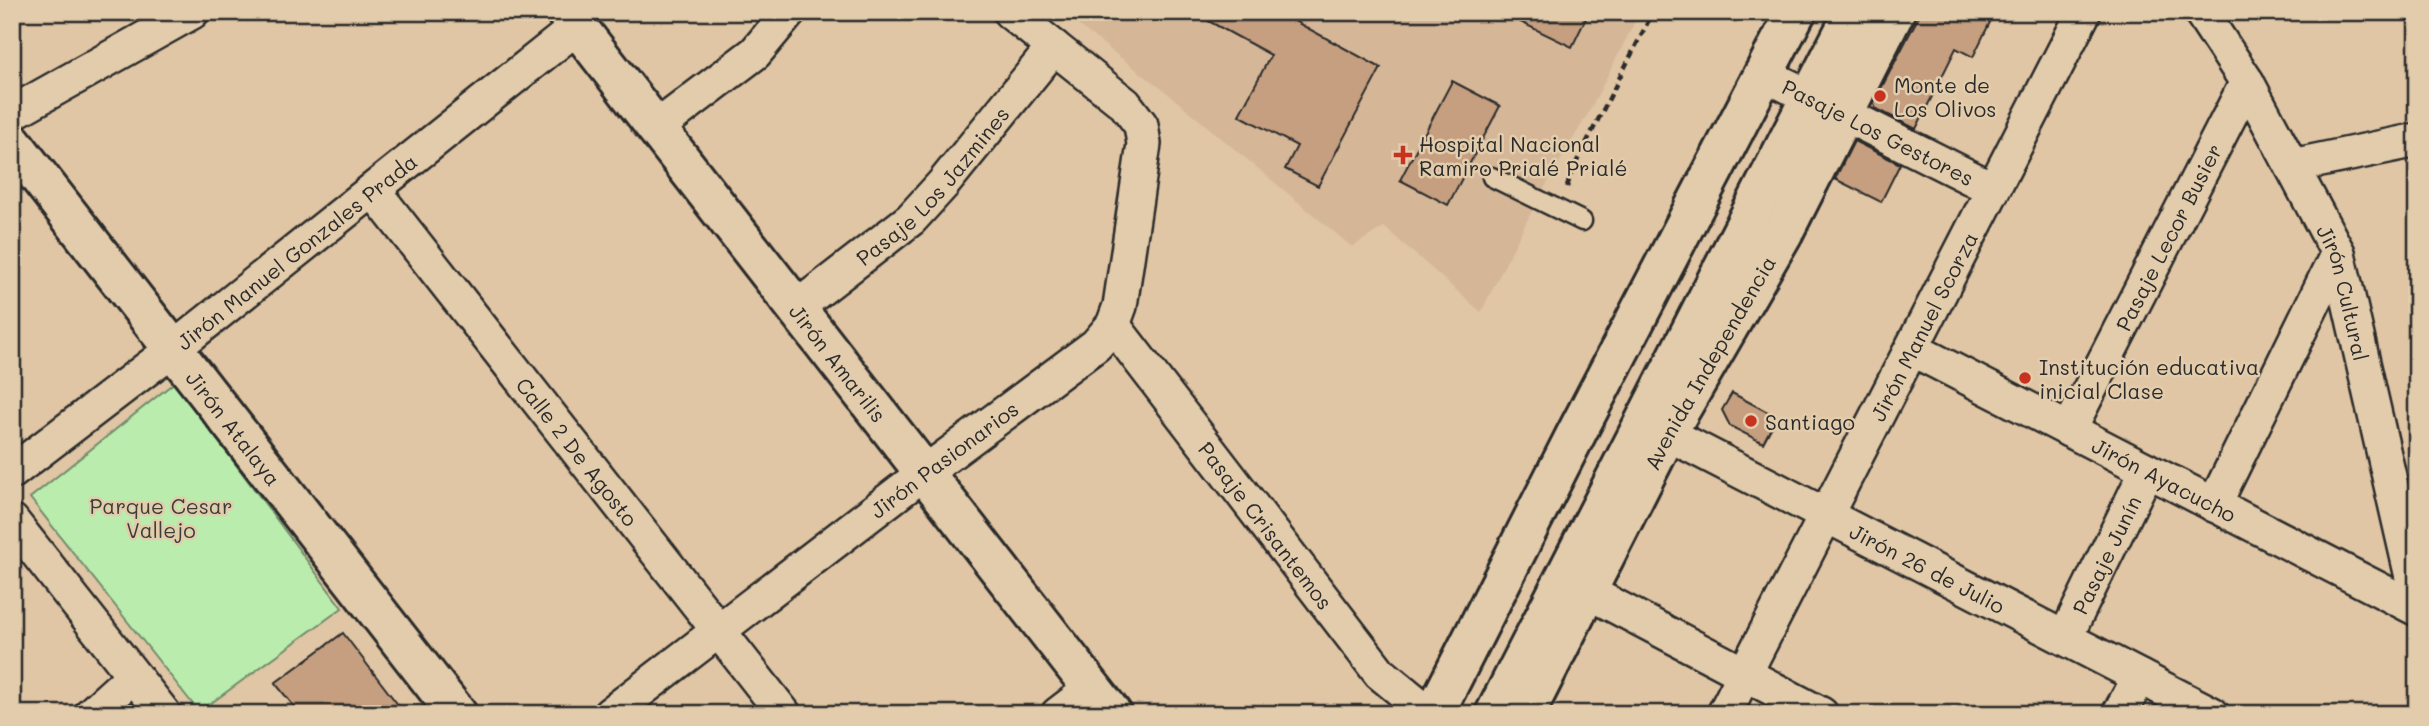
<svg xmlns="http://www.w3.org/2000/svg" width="2429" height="726" font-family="Mali,sans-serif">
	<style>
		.built { fill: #d5b798 }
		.green { fill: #baedad; stroke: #728c6c; stroke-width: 2 }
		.building { fill: #c59f7f; stroke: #2b2b2b; stroke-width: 2 }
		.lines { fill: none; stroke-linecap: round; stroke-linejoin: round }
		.service-casing { stroke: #2b2b2b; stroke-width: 23 }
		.minor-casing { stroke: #2b2b2b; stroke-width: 38 }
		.tertiary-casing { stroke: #2b2b2b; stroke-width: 44 }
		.primary-casing { stroke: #2b2b2b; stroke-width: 44 }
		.path { stroke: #2b2b2b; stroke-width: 4.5; stroke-dasharray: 7 5; stroke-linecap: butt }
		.service { stroke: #e2ccab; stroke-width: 18 }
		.minor { stroke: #e2ccab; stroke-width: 33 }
		.tertiary { stroke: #e2ccab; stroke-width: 38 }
		.primary { stroke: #e2ccab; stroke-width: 38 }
		.poi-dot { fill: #c8321e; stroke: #e2ccab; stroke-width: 2.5 }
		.labels { text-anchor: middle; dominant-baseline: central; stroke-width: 5; stroke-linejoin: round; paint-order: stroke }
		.poi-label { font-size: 21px; fill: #2b2b2b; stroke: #e2ccab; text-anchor: start }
		.street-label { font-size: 21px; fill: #2b2b2b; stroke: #e2ccab }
		.park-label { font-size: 21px; fill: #393e38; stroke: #e2ccab }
	</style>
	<rect width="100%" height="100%" fill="#e0c6a5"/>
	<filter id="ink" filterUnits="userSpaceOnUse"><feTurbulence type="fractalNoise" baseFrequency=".0143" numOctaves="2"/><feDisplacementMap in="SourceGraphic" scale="14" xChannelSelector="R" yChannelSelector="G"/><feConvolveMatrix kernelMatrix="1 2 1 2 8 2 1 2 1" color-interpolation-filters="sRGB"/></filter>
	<g filter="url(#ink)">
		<path class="built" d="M1061 12H1640L1590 110 1538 199 1481 312 1384 227 1352 247 1167 93Z"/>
		<path class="green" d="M175 382 342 608 199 712 30 498Z"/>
		<path class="building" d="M1192 12H1278L1381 68 1318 186 1285 169 1297 146 1239 115 1271 55Z
			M1500 12H1589L1572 47Z
			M1921 12H1995L1973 57 1956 48 1916 129 1875 108 1874 102Z
			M1452 81 1500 106 1448 205 1400 180Z
			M1854 141 1900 164 1881 202 1835 179Z
			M1732 393 1777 417 1763 443 1730 426 1722 410Z
			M343 633 405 714H300L275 683Z"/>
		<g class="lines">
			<g class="service-casing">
				<path id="service" d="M1492 177 1582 221"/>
			</g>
			<g class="minor-casing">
				<g id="minor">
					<path id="s1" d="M2201 12 2247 82 2338 253 2417 599"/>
					<path id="s2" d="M1764 74 1993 189"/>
					<path d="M12 113 192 12"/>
					<path d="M656 128 755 53 789 12"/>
					<path d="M2292 166 2417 140"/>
					<path id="s3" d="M373 190 784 714"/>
					<path id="s4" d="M796 308 911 219 943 184 1054 47"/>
					<path id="s5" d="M1113 325 1380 673 1430 714"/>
					<path id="s6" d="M1912 349 2417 609"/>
					<path id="s7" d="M1645 422 2212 714"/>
					<path id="s8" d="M2069 430 2247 82"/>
					<path id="s9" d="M12 472 173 349 577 27"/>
					<path d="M2214 505 2338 253"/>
					<path d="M12 521 164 714"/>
					<path d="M1565 580 1821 714"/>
					<path id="s10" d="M2065 638 2147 470"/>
					<path d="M91 714 133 676"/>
					<path id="s11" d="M610 714 924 473 1096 345 1113 325 1120 306 1144 144 1141 125 1125 104 1010 12"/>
					<path d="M1058 714 1092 688"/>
					<path id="s12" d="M1724 714 2084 12"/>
					<path d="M2119 714 2140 677"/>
				</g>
			</g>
			<g class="tertiary-casing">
				<g id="tertiary">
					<path id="s13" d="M566 12 1112 714"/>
					<path id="s14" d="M12 142 457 714"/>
					<path id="s15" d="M1525 714 1667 433 1783 233 1895 12"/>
				</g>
			</g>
			<g class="primary-casing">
				<path id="primary" d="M1434 714 1576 434 1796 12
					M1495 714 1854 12"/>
			</g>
			<path class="path" d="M1567 187 1572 171 1653 12"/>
			<use href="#service" class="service"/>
			<use href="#minor" class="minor"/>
			<use href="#tertiary" class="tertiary"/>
			<use href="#primary" class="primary"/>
		</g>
	</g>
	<g class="poi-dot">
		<circle cx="1880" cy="96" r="7"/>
		<path d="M1399.5 144.5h7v7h7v7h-7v7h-7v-7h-7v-7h7z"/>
		<circle cx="2025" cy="378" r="7"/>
		<circle cx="1751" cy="421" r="7"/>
	</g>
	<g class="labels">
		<g class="poi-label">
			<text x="1894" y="84">Monte de<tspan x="1894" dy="24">Los Olivos</tspan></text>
			<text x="1419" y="143">Hospital Nacional<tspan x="1419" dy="24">Ramiro Prialé Prialé</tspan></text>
			<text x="2039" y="366">Institución educativa<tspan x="2039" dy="24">inicial Clase</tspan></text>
			<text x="1765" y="421">Santiago</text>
		</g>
		<g class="street-label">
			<text stroke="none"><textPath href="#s2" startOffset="128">Pasaje Los Gestores</textPath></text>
			<text stroke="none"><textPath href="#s4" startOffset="184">Pasaje Los Jazmines</textPath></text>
			<text stroke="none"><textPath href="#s8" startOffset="217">Pasaje Lecor Busier</textPath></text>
			<text stroke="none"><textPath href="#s9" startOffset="360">Jirón Manuel Gonzales Prada</textPath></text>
			<text stroke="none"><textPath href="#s1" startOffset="317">Jirón Cultural</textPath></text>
			<text stroke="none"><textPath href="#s12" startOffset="436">Jirón Manuel Scorza</textPath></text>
			<text stroke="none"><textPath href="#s13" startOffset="444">Jirón Amarilis</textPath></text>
			<text stroke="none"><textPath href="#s15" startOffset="397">Avenida Independencia</textPath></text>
			<text stroke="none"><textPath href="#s14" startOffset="362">Jirón Atalaya</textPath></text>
			<text stroke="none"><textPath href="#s3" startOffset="332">Calle 2 De Agosto</textPath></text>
			<text stroke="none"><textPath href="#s11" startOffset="420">Jirón Pasionarios</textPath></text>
			<text stroke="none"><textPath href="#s6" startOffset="284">Jirón Ayacucho</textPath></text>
			<text stroke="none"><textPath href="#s5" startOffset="252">Pasaje Crisantemos</textPath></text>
			<text stroke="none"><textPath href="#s10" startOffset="93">Pasaje Junín</textPath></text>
			<text stroke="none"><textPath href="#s7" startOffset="318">Jirón 26 de Julio</textPath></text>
		</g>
		<g class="park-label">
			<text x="161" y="505">Parque Cesar<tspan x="161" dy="24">Vallejo</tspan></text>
		</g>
	</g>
	<rect width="2429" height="726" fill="none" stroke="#e2ccab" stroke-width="42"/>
	<rect x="21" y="21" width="2387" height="684" fill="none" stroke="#2b2b2b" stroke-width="2.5" filter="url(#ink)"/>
</svg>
